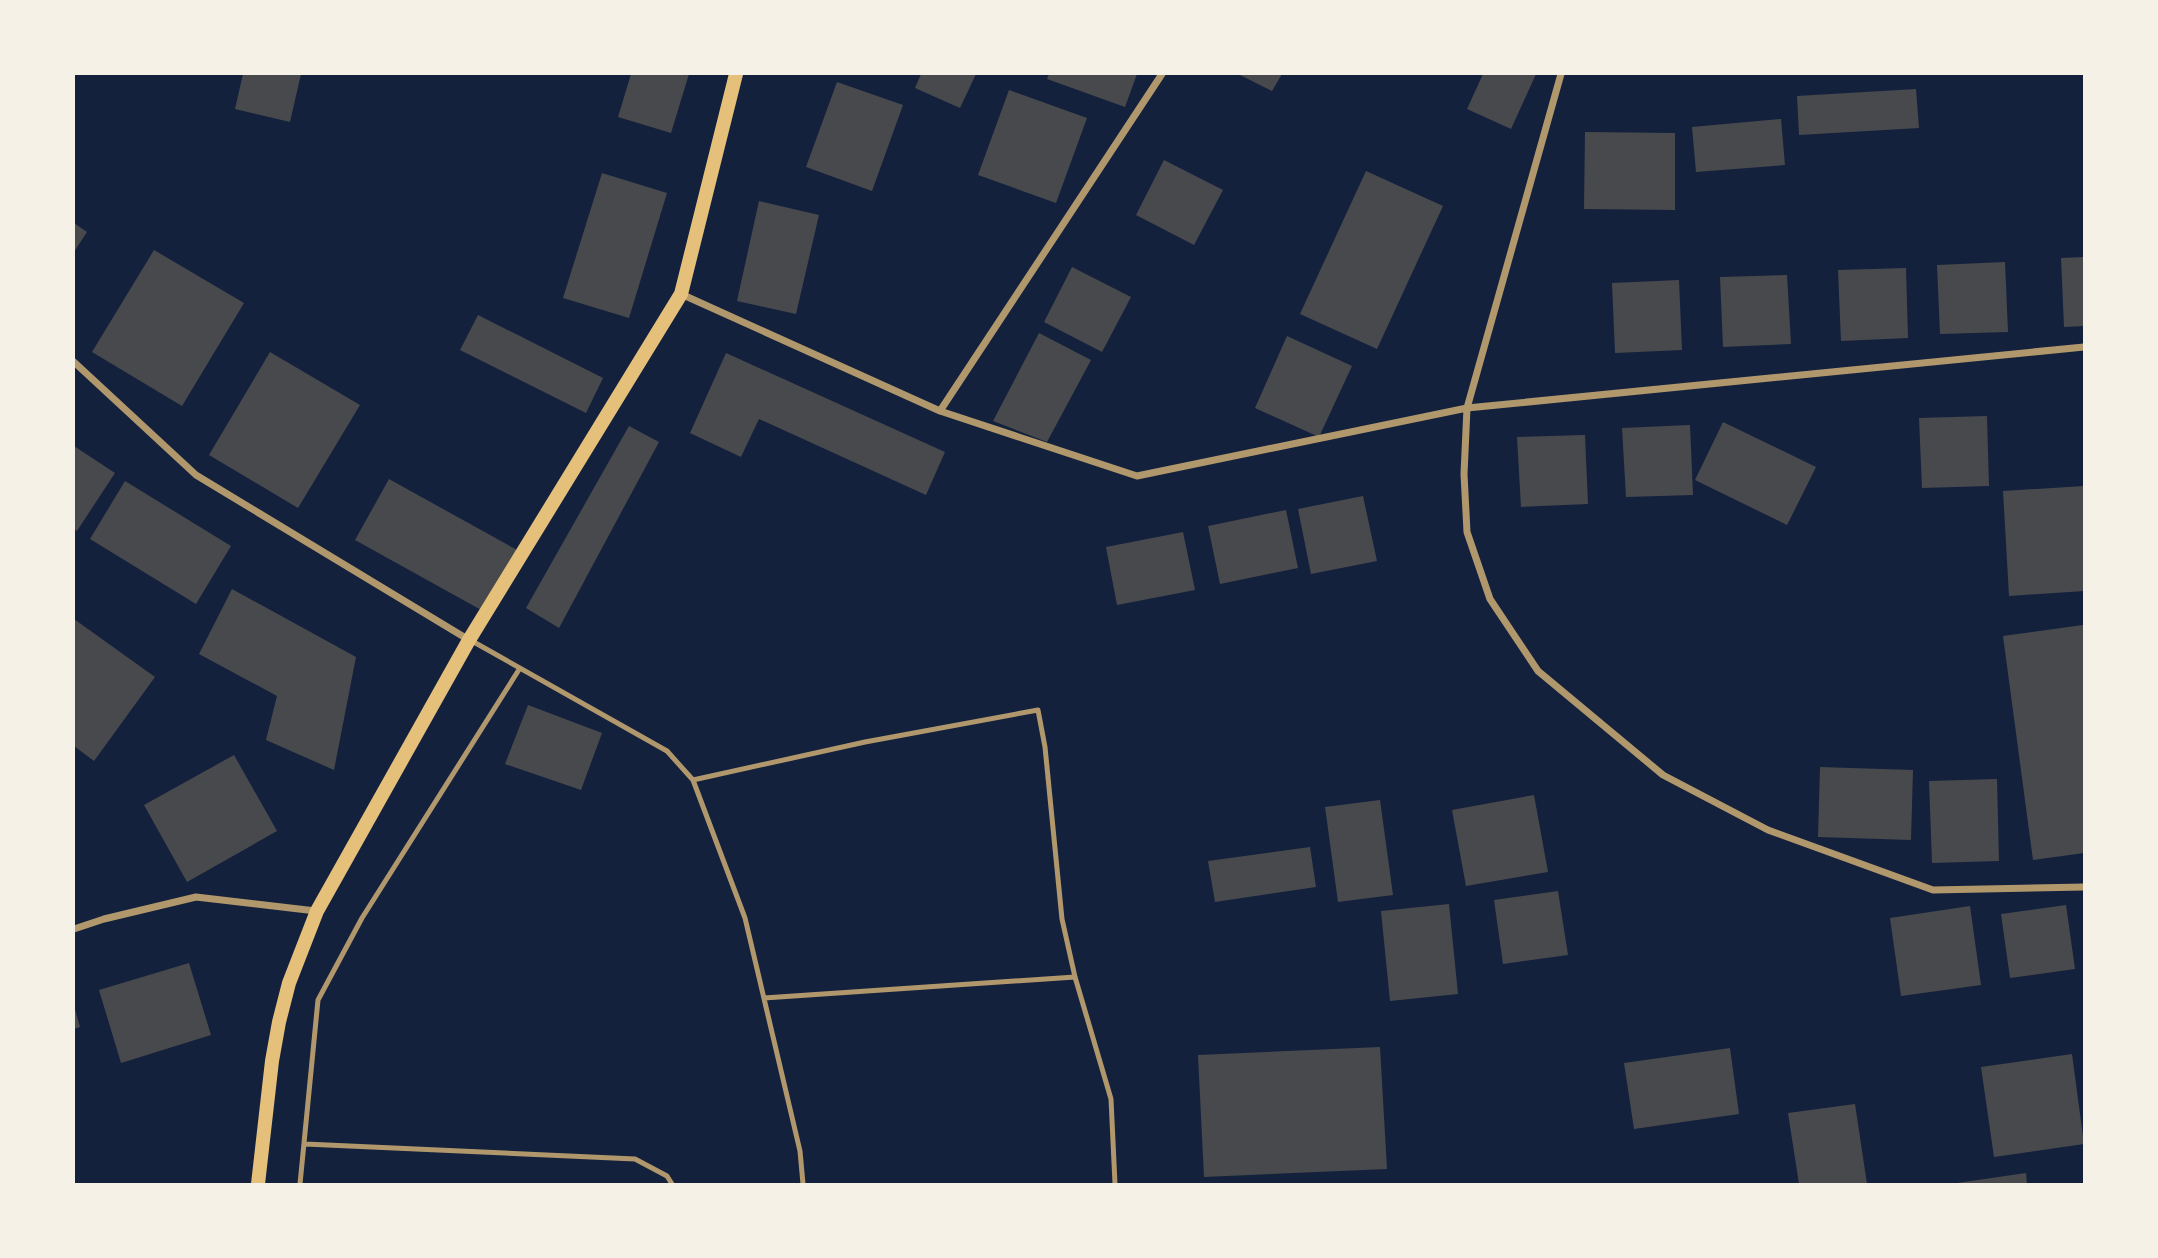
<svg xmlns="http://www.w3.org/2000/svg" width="2158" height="1258" font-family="'Golos Text',sans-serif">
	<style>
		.building { fill: #48494c }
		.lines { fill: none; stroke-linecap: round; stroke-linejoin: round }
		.service { stroke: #b1986c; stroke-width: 5 }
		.minor { stroke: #b1986c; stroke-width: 7 }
		.secondary { stroke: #e5c07b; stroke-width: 14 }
	</style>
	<rect width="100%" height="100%" fill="#14213d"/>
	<path class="building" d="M243 74H301L290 122 235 109Z
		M631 74H689L671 133 618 117Z
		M921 74H976L960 108 915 88Z
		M1049 74H1137L1125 107 1047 79Z
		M1238 74H1282L1272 91Z
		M1483 74H1536L1511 129 1467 109Z
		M837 82 903 105 872 191 806 167Z
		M1916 89 1919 128 1799 135 1797 96Z
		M1009 90 1087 118 1056 203 978 175Z
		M1781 119 1785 165 1696 172 1692 127Z
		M1585 132 1675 133V210L1584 209Z
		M1164 160 1223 190 1194 245 1136 215Z
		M1366 171 1443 206 1377 349 1300 314Z
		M602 173 667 193 629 318 563 298Z
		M759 201 819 215 796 314 737 301Z
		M74 223 87 232 74 252Z
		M154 250 244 303 182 406 92 352Z
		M2084 257V326L2064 327 2061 258Z
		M2005 262 2008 332 1940 334 1937 265Z
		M1072 267 1131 297 1102 352 1044 322Z
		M1906 268 1908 338 1841 341 1838 270Z
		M1787 275 1791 344 1723 347 1720 277Z
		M1679 280 1682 350 1615 353 1612 283Z
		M478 315 603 378 586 413 460 350Z
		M1039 333 1091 360 1047 442 993 421Z
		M1287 336 1352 366 1319 437 1255 408Z
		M270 352 360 405 298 508 209 455Z
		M726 353 945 452 926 495 759 419 741 457 690 433Z
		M1987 416 1989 486 1922 488 1919 418Z
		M1723 422 1816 467 1787 525 1695 480Z
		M1690 425 1693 495 1626 497 1622 428Z
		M629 426 659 442 559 628 526 608Z
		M1585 435 1588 504 1521 507 1517 437Z
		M74 446 115 473 77 531 74 529Z
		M389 479 517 550 483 611 355 540Z
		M125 481 231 546 196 604 90 539Z
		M2084 486V591L2009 596 2003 491Z
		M1363 496 1377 561 1311 574 1298 509Z
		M1286 510 1298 568 1220 584 1208 526Z
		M1183 532 1195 590 1117 605 1106 547Z
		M232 589 356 657 334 770 266 740 277 696 199 654Z
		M74 619 155 677 94 761 74 746Z
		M2083 625 2084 853 2033 860 2003 636Z
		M528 705 602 733 581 790 505 764Z
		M234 755 277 831 187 882 144 805Z
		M1820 767 1913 770 1911 840 1818 837Z
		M1997 779 1999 861 1932 863 1929 781Z
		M1534 795 1548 872 1466 886 1452 810Z
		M1380 800 1393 895 1338 902 1325 807Z
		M1310 847 1316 887 1215 902 1208 861Z
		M1558 891 1568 955 1503 964 1494 900Z
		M1449 904 1458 994 1390 1001 1381 911Z
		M2066 905 2075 969 2010 978 2001 914Z
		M1970 906 1981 985 1901 996 1890 918Z
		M189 963 211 1035 121 1063 99 990Z
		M74 1006 80 1027 74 1029Z
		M1380 1047 1387 1169 1204 1177 1198 1055Z
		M1730 1048 1739 1114 1634 1129 1624 1063Z
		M2072 1054 2084 1144 1994 1157 1981 1067Z
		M1855 1104 1867 1184H1799L1788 1113Z
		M2026 1173 2027 1184H1957V1183Z"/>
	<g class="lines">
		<path class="service" d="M472 641 667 751 693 780 745 918 800 1151 803 1184
			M693 780 865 742 1038 710 1045 747 1062 919 1075 977 1111 1099 1115 1184
			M764 998 1075 977
			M305 1144 635 1159 667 1176 672 1184
			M300 1184 318 1000 362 918 520 668"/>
		<path class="minor" d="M1561 74 1467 408 1464 474 1467 532 1490 599 1538 671 1663 775 1768 830 1933 890 2084 887
			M681 294 940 411 1137 476 1467 408 2084 347
			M74 362 196 475 469 640
			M940 411 1162 74
			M74 929 104 919 196 897 316 911"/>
		<path class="secondary" d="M258 1184 272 1061 279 1022 289 983 317 911 469 640 681 294 736 74"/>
	</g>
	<rect width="2158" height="1258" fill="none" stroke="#f6f1e7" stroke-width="150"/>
</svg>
